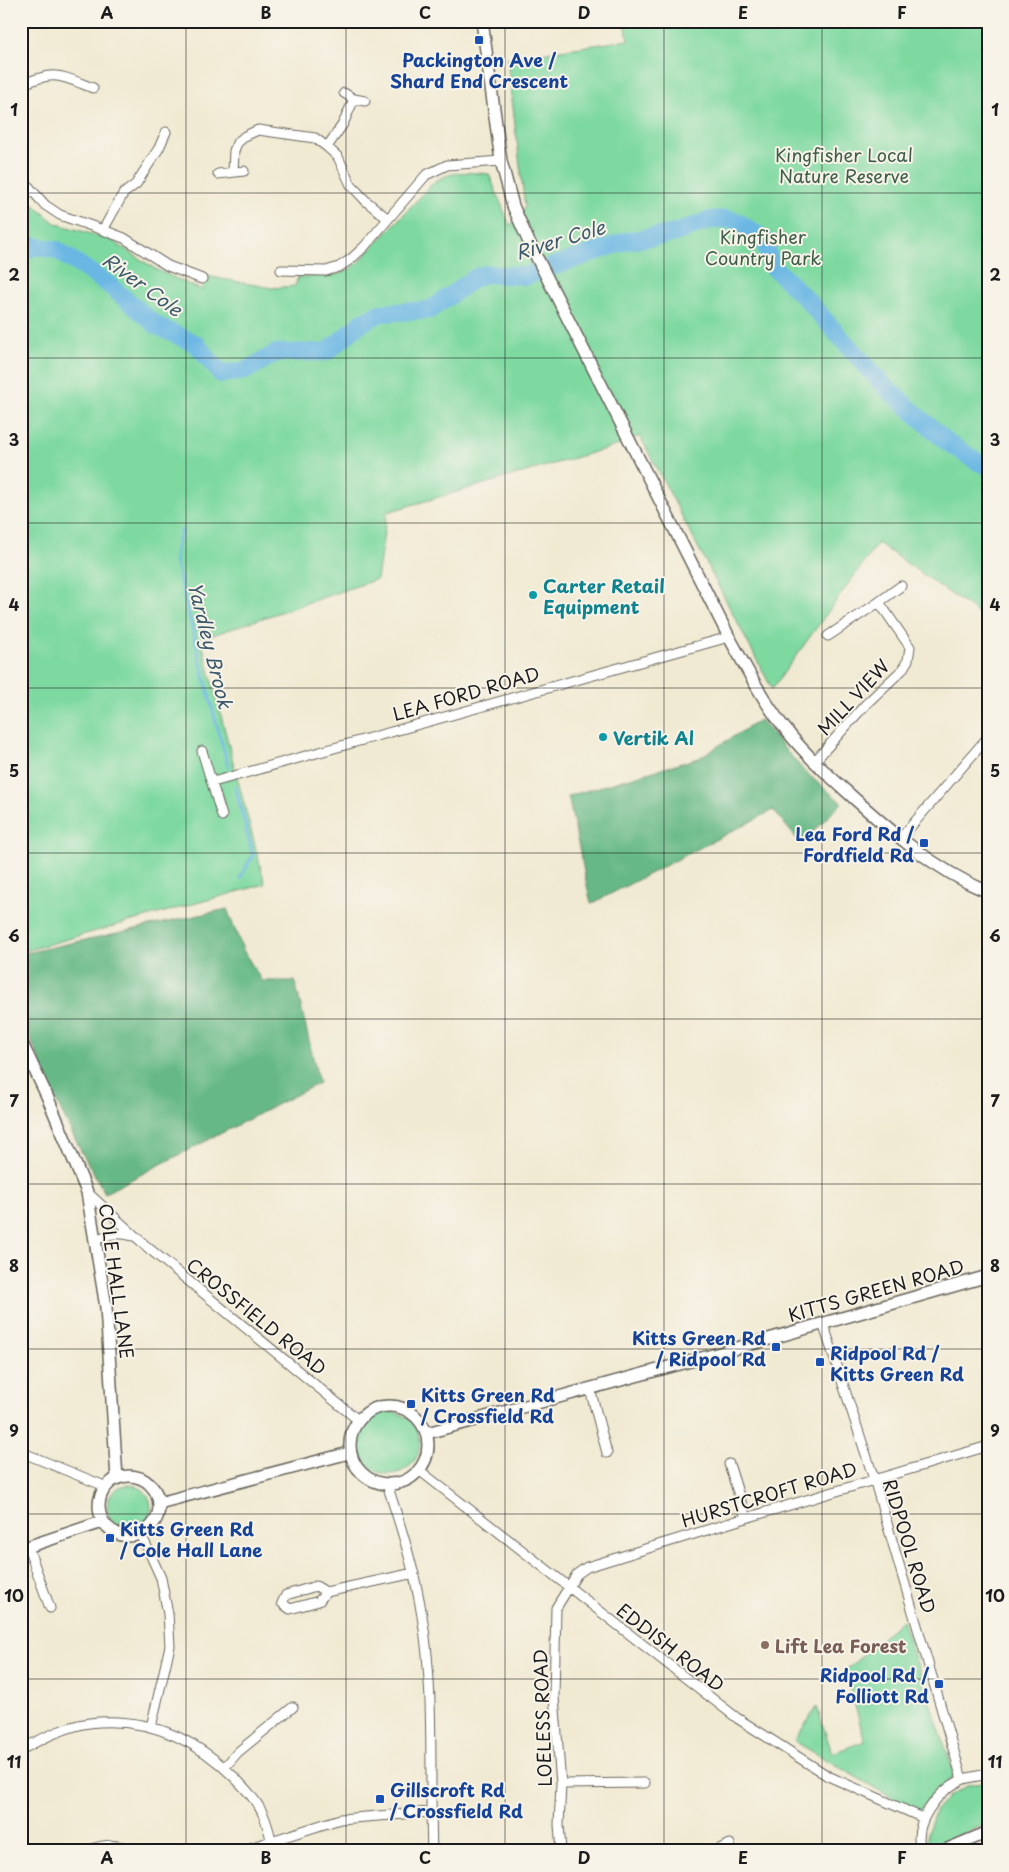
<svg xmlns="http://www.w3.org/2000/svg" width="1009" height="1872" font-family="'Playpen Sans',sans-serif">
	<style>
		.green { fill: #7ed9a0; stroke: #4d7a5e }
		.forest { fill: #66b986; stroke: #416a51 }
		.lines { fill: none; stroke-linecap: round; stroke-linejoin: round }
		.stream { stroke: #6bb7e4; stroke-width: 3 }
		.river { stroke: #6bb7e4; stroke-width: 18 }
		.minor-casing { stroke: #67645c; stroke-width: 11 }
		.tertiary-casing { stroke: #67645c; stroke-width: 14 }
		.minor { stroke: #fff; stroke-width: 9 }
		.tertiary { stroke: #fff; stroke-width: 11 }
		.grid { fill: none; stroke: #1c1c1c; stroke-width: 1; stroke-opacity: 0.55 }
		.transit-dot { fill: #1a4fb4; stroke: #f7f3e8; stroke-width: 2 }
		.culture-dot { fill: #0f9aa8; stroke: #f7f3e8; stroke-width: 2 }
		.education-dot { fill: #8d6e63; stroke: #f7f3e8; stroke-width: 2 }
		.labels { text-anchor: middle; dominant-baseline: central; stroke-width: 4; stroke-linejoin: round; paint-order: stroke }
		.transit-label { font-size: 18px; font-weight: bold; fill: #164399; stroke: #f7f3e8; text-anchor: start }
		.park-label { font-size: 18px; fill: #3e5e4a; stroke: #f7f3e8 }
		.culture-label { font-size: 18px; font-weight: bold; fill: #0d838f; stroke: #f7f3e8; text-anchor: start }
		.street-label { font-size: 18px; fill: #1c1c1c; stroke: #f7f3e8 }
		.education-label { font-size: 18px; font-weight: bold; fill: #785e54; stroke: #f7f3e8; text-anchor: start }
		.water-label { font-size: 19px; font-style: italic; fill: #3c5a6c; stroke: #f7f3e8 }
		.neatline { fill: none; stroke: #1c1c1c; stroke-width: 2 }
		.grid-label { font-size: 16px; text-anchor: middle; font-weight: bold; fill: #1c1c1c }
	</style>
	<rect width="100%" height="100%" fill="#f7f3e8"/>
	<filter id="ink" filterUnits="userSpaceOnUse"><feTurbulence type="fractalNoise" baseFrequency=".02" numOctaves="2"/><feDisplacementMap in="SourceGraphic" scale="10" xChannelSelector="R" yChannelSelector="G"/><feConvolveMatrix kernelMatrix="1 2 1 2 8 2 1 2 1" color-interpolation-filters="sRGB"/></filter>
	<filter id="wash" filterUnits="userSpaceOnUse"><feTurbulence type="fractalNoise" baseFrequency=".0096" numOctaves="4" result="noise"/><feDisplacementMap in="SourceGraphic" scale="20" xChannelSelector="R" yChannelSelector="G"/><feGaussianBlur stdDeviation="1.12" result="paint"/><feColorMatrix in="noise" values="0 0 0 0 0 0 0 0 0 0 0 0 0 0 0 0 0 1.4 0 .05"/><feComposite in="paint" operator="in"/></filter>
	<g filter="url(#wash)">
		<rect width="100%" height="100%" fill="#f1ead3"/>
		<path class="green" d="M625 21H988V620L878 543 772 689 640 436 619 445 387 512 377 579 201 639 265 884 21 952V194L55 223 111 240 157 270 202 290 206 276 272 288 295 286 298 277C321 276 338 279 357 264L435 181C455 170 467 172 489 174L510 226 525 207 507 58 628 40Z
			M358 1443a31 31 0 1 1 62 0a31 31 0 1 1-62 0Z
			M107 1507a22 22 0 1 1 44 0a22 22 0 1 1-44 0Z
			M902 1620 955 1776 941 1787 918 1813 794 1741 817 1707 832 1753 865 1741 845 1671Z
			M988 1782V1823L928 1849 927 1833 936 1810 949 1796 969 1785Z"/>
		<path class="forest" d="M760 720 804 771 842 803 801 844 773 810 591 904 568 796 699 758Z
			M227 909 243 950 262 981H295L319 1083 105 1193 82 1153 58 1105 29 1035 21 1022V954Z"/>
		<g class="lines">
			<path class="stream" d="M182 530 177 543 175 560 218 731 229 768
				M235 786 253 855 240 878"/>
			<path class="river" d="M21 253 34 246 57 250 109 285 157 326 196 344 221 374 245 371 276 353 327 352 360 324 380 313 430 310 476 277 486 274 526 276 626 241 672 234 710 220 727 219 738 222 764 239 771 265 806 299 882 384 947 442 976 461 988 466"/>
		</g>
	</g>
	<g filter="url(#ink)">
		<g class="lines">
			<g class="minor-casing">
				<path id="minor" d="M21 85C55 70 59 75 93 88
					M344 93 354 99 365 101
					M327 147 343 124 354 99
					M233 172 234 151 237 143 245 136 258 130 315 138 327 147 338 157 351 185 366 201 388 219
					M218 174 244 171
					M21 178 45 205 60 215 103 230 124 238 168 266 202 279
					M103 230 123 194 136 184 159 148 166 132
					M281 270 326 271 339 267 351 259 364 247 426 175 447 165 501 161
					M879 602 901 586
					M202 751 222 816
					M814 762 866 704 902 670 908 660 910 647 879 602 828 636
					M213 782 729 637
					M900 839 988 737
					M87 1192 146 1246 358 1420
					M96 1240C110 1233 119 1232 133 1236
					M823 1323 874 1479 962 1779
					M590 1389 607 1453
					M21 1452 107 1487
					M729 1464 746 1518
					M419 1470 737 1718 828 1776 923 1818
					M387 1484C401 1527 415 1571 422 1616 435 1693 429 1773 432 1851
					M141 1534 161 1578 168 1614 170 1646 151 1727
					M28 1547 50 1608
					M326 1592 316 1586 286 1595 282 1603 290 1609 319 1601 326 1592 414 1573
					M21 1750C44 1737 72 1723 99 1722 153 1719 198 1741 235 1778 245 1788 257 1801 263 1814 268 1825 271 1839 274 1851
					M224 1768 238 1752 293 1707
					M561 1784 645 1783
					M88 1851C104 1843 118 1844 134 1851
					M240 1851 340 1819 430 1812
					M561 1851 559 1825 561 1784 554 1697 556 1608 577 1574 587 1567 746 1518 988 1446
					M715 1851 730 1844
					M921 1851C912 1823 937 1792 961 1780 969 1777 979 1776 988 1774"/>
			</g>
			<g class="tertiary-casing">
				<path id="tertiary" d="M482 21 501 161 513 206 528 240 729 637C747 669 764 703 787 731 804 753 825 772 846 791 889 830 933 869 988 892
					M21 1041 47 1096 87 1192 106 1307 117 1479
					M350 1445a39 39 0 1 1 78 0a39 39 0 1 1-78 0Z
					M427 1433 720 1353 988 1276
					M99 1506a30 30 0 1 1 60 0a30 30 0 1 1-60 0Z
					M159 1503 349 1453
					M21 1549 102 1522
					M943 1851 988 1832"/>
			</g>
			<use href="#minor" class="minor"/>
			<use href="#tertiary" class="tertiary"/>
		</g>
	</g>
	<path class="grid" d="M186 21V1851M346 21V1851M505 21V1851M664 21V1851M822 21V1851M21 193H988M21 358H988M21 523H988M21 688H988M21 853H988M21 1019H988M21 1184H988M21 1349H988M21 1514H988M21 1679H988"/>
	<g class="transit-dot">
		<rect x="474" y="35" width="10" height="10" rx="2.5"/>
		<rect x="919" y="838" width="10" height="10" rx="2.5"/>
		<rect x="771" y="1342" width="10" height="10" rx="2.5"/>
		<rect x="815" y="1357" width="10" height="10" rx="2.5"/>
		<rect x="406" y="1399" width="10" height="10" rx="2.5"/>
		<rect x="105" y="1533" width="10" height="10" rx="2.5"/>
		<rect x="934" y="1679" width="10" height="10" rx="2.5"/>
		<rect x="375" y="1794" width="10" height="10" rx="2.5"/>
	</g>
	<g class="culture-dot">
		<circle cx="533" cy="595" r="5"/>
		<circle cx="603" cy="737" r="5"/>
	</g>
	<circle class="education-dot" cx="765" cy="1645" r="5"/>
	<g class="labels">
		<g class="transit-label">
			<text x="479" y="59" text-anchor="middle">Packington Ave /<tspan x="479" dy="21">Shard End Crescent</tspan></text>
			<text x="914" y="833" text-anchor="end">Lea Ford Rd /<tspan x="914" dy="21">Fordfield Rd</tspan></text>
			<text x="766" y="1337" text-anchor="end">Kitts Green Rd<tspan x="766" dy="21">/ Ridpool Rd</tspan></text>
			<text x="830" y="1352">Ridpool Rd /<tspan x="830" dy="21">Kitts Green Rd</tspan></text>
			<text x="421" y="1394">Kitts Green Rd<tspan x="421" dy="21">/ Crossfield Rd</tspan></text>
			<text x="120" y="1528">Kitts Green Rd<tspan x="120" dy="21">/ Cole Hall Lane</tspan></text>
			<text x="929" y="1674" text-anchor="end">Ridpool Rd /<tspan x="929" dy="21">Folliott Rd</tspan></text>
			<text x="390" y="1789">Gillscroft Rd<tspan x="390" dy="21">/ Crossfield Rd</tspan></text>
		</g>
		<g class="park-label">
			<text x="844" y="154">Kingfisher Local<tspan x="844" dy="21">Nature Reserve</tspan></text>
			<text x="763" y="236">Kingfisher<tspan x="763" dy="21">Country Park</tspan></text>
		</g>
		<g class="culture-label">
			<text x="543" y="585">Carter Retail<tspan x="543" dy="21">Equipment</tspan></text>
			<text x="613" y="737">Vertik Al</text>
		</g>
		<g class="street-label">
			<text transform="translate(466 693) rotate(-16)">LEA FORD ROAD</text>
			<text transform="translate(853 697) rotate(-47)">MILL VIEW</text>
			<text transform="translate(117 1281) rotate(82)">COLE HALL LANE</text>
			<text transform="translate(876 1290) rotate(-16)">KITTS GREEN ROAD</text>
			<text transform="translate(257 1316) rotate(39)">CROSSFIELD ROAD</text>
			<text transform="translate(769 1494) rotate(-17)">HURSTCROFT ROAD</text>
			<text transform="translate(910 1546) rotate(73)">RIDPOOL ROAD</text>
			<text transform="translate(671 1647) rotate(38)">EDDISH ROAD</text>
			<text transform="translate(542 1718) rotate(-92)">LOELESS ROAD</text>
		</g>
		<g class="education-label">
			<text x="775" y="1645">Lift Lea Forest</text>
		</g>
		<g class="water-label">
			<text transform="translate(560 239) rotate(-17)">River Cole</text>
			<text transform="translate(143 284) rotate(36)">River Cole</text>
			<text transform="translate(211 645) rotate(76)">Yardley Brook</text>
		</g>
	</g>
	<rect width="1009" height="1872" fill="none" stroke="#f7f3e8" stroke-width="55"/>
	<rect x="28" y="28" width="954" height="1816" class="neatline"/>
	<g class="grid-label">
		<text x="107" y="19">A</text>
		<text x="266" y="19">B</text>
		<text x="425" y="19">C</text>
		<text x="584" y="19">D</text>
		<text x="743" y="19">E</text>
		<text x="902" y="19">F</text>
		<text x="14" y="116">1</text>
		<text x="995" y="116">1</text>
		<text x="14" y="281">2</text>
		<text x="995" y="281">2</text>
		<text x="14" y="446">3</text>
		<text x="995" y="446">3</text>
		<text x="14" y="611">4</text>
		<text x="995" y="611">4</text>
		<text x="14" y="777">5</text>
		<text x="995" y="777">5</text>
		<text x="14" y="942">6</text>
		<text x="995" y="942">6</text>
		<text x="14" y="1107">7</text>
		<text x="995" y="1107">7</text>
		<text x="14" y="1272">8</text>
		<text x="995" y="1272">8</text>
		<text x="14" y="1437">9</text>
		<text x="995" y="1437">9</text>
		<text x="14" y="1602">10</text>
		<text x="995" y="1602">10</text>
		<text x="14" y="1768">11</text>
		<text x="995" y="1768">11</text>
		<text x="107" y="1864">A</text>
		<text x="266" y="1864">B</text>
		<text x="425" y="1864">C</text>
		<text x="584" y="1864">D</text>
		<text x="743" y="1864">E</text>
		<text x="902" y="1864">F</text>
	</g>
</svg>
